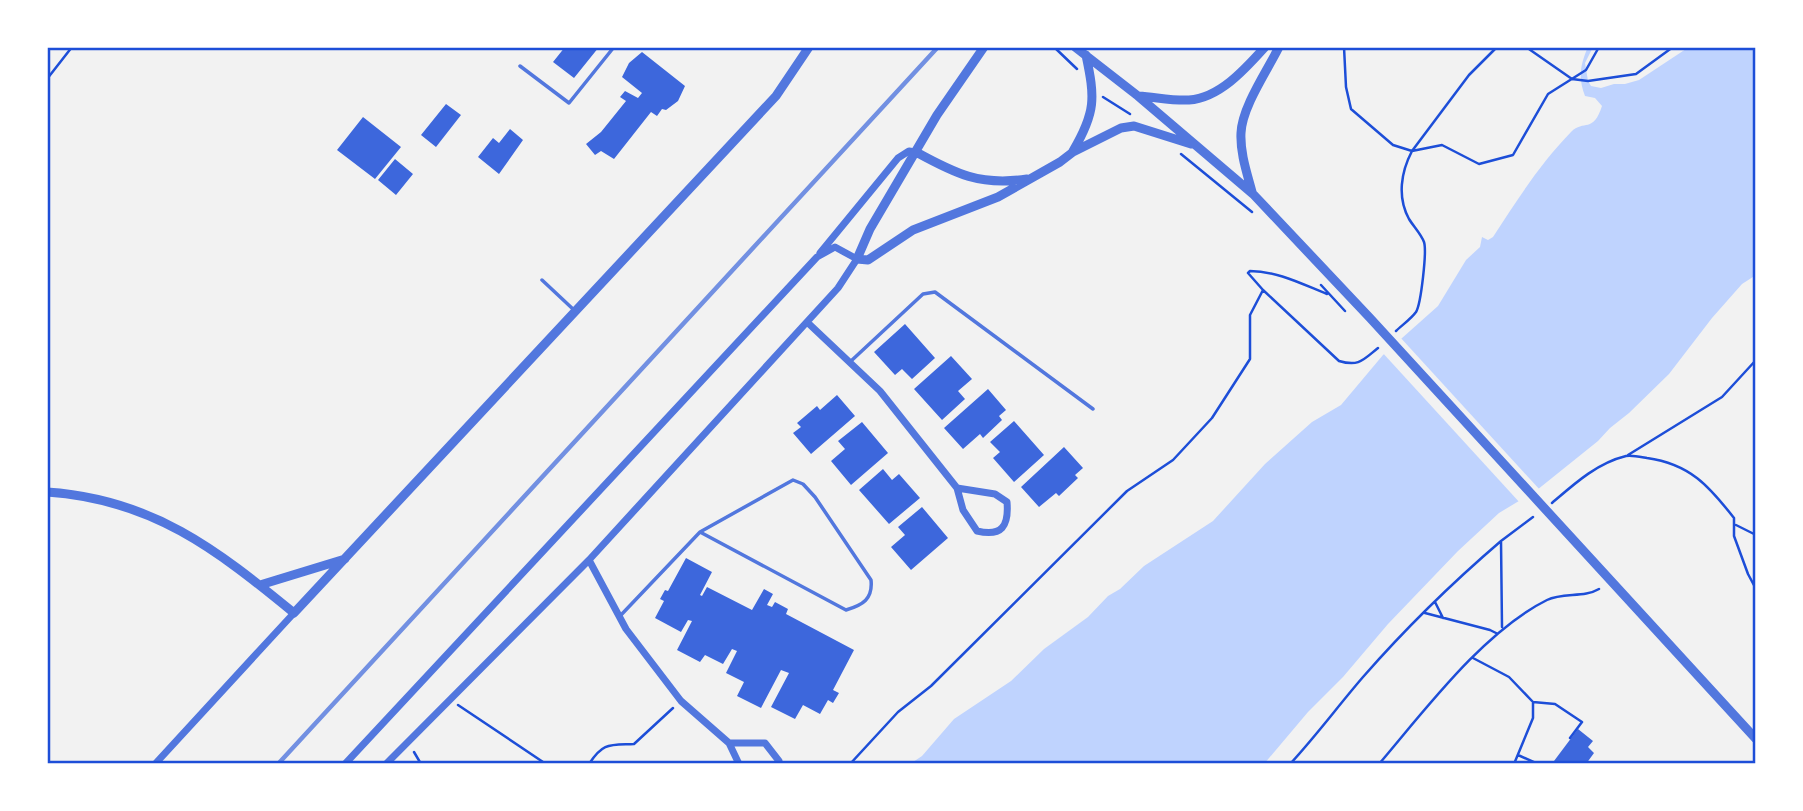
<svg xmlns="http://www.w3.org/2000/svg" width="1803" height="811" font-family="Figtree,sans-serif">
	<style>
		.water { fill: #bfd3fe }
		.pier { fill: #f2f2f2 }
		.building { fill: #3d67dc }
		.lines { fill: none; stroke-linecap: round; stroke-linejoin: round }
		.path { stroke: #1d4ed8; stroke-width: 2.5 }
		.service { stroke: #5277de; stroke-width: 3.5 }
		.minor { stroke: #5277de; stroke-width: 7 }
		.tertiary { stroke: #5277de; stroke-width: 9 }
		.rail { stroke: #7290e2; stroke-width: 4.5 }
		.neatline { fill: none; stroke: #1d4ed8; stroke-width: 2.5 }
	</style>
	<rect width="100%" height="100%" fill="#f2f2f2"/>
	<path class="water" d="M1588 47H1593L1585 63 1588 81 1591 86 1601 88 1614 84H1625L1639 80 1689 47H1756V275L1742 284 1712 318 1669 374 1629 413 1610 428 1598 441 1537 490 1499 513 1458 551 1388 624 1343 677 1308 712 1264 764H910L922 756 954 719 1011 681 1044 649 1088 617 1108 596 1120 589 1144 566 1213 521 1265 464 1312 422 1341 405 1383 355 1438 306 1466 260 1480 247 1482 237 1488 240 1493 237C1517 200 1540 164 1571 132 1584 119 1593 134 1602 106L1595 98 1585 96C1578 78 1580 65 1588 47Z"/>
	<path class="pier" d="M1399 336 1541 491 1521 504 1381 351Z"/>
	<path class="building" d="M565 47H599L574 78 553 62Z
		M642 52 685 86 678 101 666 110 662 109 657 116 651 112 614 159 601 151 595 155 586 144 601 132 626 101 620 97 625 91 638 98 642 93 622 77 629 63Z
		M446 104 461 115 436 147 421 135Z
		M363 117 401 147 375 179 337 150Z
		M510 129 523 140 499 174 478 157 493 138 499 143Z
		M395 159 413 174 396 195 378 180Z
		M905 324 935 358 912 379 902 369 895 375 874 352Z
		M951 356 972 379 958 391 965 399 942 420 914 389Z
		M988 389 1006 410 999 416 1002 420 983 438 980 434 963 449 944 428Z
		M837 395 855 416 811 454 793 433 801 427 797 423 817 406 820 410Z
		M1014 421 1044 455 1014 482 993 458 1000 452 990 442Z
		M862 422 888 453 851 485 831 461 845 449 838 441Z
		M1064 447 1083 468 1075 475 1078 478 1059 496 1056 493 1039 507 1021 487Z
		M883 469 892 480 899 474 920 498 889 524 859 490Z
		M922 507 948 538 911 570 891 547 905 535 898 527Z
		M686 558 712 572 700 595 702 596 707 587 752 610 764 589 773 594 767 605 772 607 775 602 788 609 786 614 854 650 833 690 839 693 833 703 828 700 820 714 803 705 795 719 771 707 789 673 781 670 761 708 737 696 744 682 726 673 737 651 732 649 723 664 705 655 700 662 677 650 692 621 688 620 681 632 655 618 664 601 660 599 665 590 668 591Z
		M1578 729 1593 741 1588 747 1594 753 1586 764H1557L1554 761Z"/>
	<g class="lines">
		<path class="path" d="M1054 47 1077 69
			M1344 47 1346 87 1351 109 1393 145 1412 151 1442 145 1479 164 1513 155 1548 94 1586 70 1599 47
			M1526 47 1572 79 1588 81 1636 74 1673 47
			M47 79 72 47
			M1103 97 1130 114
			M1181 154 1252 212
			M1321 285 1345 311
			M1327 294C1302 284 1277 271 1250 271L1248 273 1263 290 1339 361C1359 367 1363 360 1378 348
			M1396 331C1402 325 1411 319 1416 312 1421 304 1427 251 1424 242 1421 234 1414 227 1409 219 1397 197 1401 172 1412 151L1469 75 1497 47
			M1628 455 1722 397 1756 360
			M1552 503C1574 484 1597 463 1626 456 1632 455 1641 457 1647 458 1690 464 1709 486 1734 518V536L1748 574 1756 589
			M1736 525 1756 535
			M1435 602 1443 618
			M1425 613 1490 630 1496 633
			M1502 627 1501 541 1533 517
			M1473 658 1509 677 1533 702V718L1514 764
			M1533 702 1555 704 1582 722 1570 738
			M458 705 546 764
			M414 752 421 764
			M1518 755 1538 764
			M589 764C603 742 610 745 634 744L673 708
			M850 764 898 712 931 686 1127 491 1173 460 1212 418 1250 359V315L1263 290
			M1290 764C1316 736 1338 706 1363 677 1405 629 1452 583 1501 541
			M1379 764C1425 710 1484 631 1547 600 1563 592 1584 598 1599 589"/>
		<path class="service" d="M520 66 569 103 614 47
			M542 280 574 310
			M851 361 923 294 935 292 1093 409
			M621 615 700 532 793 480 803 484 815 497 871 580C873 599 863 605 846 610L700 532"/>
		<path class="minor" d="M820 253 898 158 909 151 916 152
			M807 322 880 391 957 488 963 510 977 531C1002 537 1009 526 1007 502L995 494 957 488
			M589 560 626 629 681 701 729 743 739 764
			M729 743H765L779 761 777 764
			M155 764 294 613
			M345 764 817 257 835 247 857 259 838 288 589 560 386 764"/>
		<path class="tertiary" d="M984 47 937 115 870 229 857 259 868 260 913 230 998 197 1060 162 1073 152 1121 128 1134 126 1191 144
			M1075 47 1138 96 1253 194 1370 318 1756 739
			M1139 96C1155 97 1173 101 1189 100 1220 98 1246 68 1265 47
			M1073 151C1096 112 1095 98 1086 55
			M916 152C956 174 980 186 1027 179
			M1252 192C1247 173 1240 153 1241 133 1242 107 1267 71 1279 47
			M47 492C152 499 216 549 294 613L776 96 809 47
			M260 585 345 559"/>
		<path class="rail" d="M278 764 938 47"/>
	</g>
	<rect width="1803" height="811" fill="none" stroke="#ffffff" stroke-width="98"/>
	<rect x="49" y="49" width="1705" height="713" class="neatline"/>
</svg>
